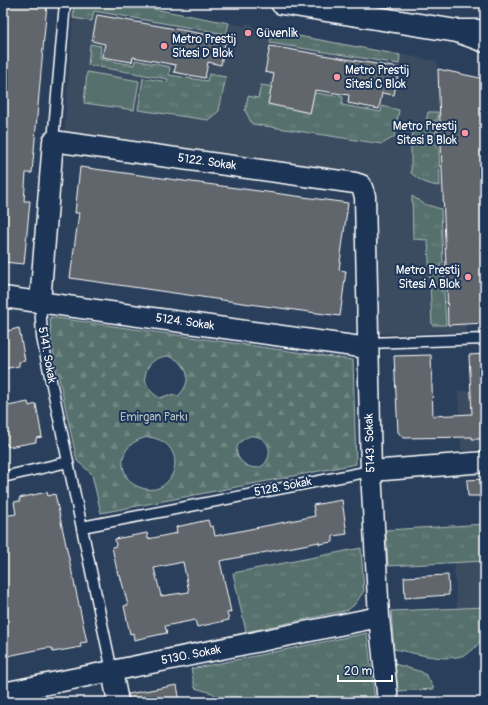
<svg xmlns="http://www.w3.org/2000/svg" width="488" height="705" font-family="Pangolin,sans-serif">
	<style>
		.built { fill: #3a4b60 }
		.grass { fill: url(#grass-tufts); stroke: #abb8b6 }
		.forest { fill: url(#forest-firs); stroke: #abb8b6; fill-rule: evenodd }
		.garden { fill: #57716d; stroke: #abb8b6 }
		.building { fill: #60666c; stroke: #fff; fill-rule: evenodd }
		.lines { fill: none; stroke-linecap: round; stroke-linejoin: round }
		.lane-casing { stroke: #fff; stroke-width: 13 }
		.street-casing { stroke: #fff; stroke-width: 23 }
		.secondary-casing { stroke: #fff; stroke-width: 25 }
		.lane { stroke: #1d3557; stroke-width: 10 }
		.street { stroke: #1d3557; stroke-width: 20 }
		.secondary { stroke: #1d3557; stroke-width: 22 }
		.poi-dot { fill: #ff9aa2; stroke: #1d3557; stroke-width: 1.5 }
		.labels { text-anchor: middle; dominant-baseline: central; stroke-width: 4; stroke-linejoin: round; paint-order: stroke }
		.poi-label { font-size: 12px; fill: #fff; stroke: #1d3557; text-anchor: start }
		.street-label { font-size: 12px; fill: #fff; stroke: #1d3557 }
		.park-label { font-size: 12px; fill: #b3bfbd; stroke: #1d3557 }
	</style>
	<defs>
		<pattern id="grass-tufts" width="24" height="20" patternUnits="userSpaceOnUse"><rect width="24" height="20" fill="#57716d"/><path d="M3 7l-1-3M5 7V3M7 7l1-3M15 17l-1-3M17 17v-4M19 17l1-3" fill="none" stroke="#708683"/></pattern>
		<pattern id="forest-firs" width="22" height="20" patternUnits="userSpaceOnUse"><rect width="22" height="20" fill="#57716d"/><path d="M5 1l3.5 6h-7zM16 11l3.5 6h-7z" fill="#708683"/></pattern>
	</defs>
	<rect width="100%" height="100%" fill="#2a3f5b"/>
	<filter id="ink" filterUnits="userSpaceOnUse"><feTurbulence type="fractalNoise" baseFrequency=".025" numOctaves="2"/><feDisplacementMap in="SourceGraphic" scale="8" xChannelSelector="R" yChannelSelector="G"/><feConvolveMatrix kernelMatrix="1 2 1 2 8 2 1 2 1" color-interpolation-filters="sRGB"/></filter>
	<g filter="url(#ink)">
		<path class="built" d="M74 3H122L245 26V23L253 24V27L437 61 438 69 480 78 485 82V323L466 324 467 332 379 334 373 182 367 175 64 134Z
			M485 390V449L461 451 458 391Z
			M485 561V607L457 608 454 563Z"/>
		<path class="grass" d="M74 3H122L229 23 226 34 94 11 92 21 73 18Z
			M272 31 400 55 399 64 270 43Z
			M90 44 101 46 100 59 134 65 135 60 170 67 169 75 207 81 209 74 226 77 219 111 208 120 138 110 143 78 168 82V79L88 65Z
			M261 85 343 97 342 105 381 112 382 106 399 110 394 137 382 144 252 124 245 110 248 96 258 98Z
			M428 112H438V120H435L436 146 439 147 440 186C428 185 420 181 411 173V147L414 124 425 126Z
			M412 196 424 204 441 209 443 263 440 264 441 291H444L446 325H432L428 240 413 239Z
			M485 524V561L388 566 386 530Z
			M361 548 364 591 355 604 348 610 246 632 233 573Z
			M485 607V636C480 641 476 648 470 652 451 665 415 653 394 649L391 611Z
			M367 633 375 702H224L212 693 195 688 191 669Z
			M395 664 422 672 427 676 434 689 398 691Z"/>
		<path class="forest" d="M50 317 353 360 356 464 101 513 92 475 90 472 77 461 54 355 51 338ZM168 356C188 362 194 381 178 396L168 395 160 398C137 386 142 358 168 356ZM250 436C260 435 271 442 269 455 261 487 214 450 250 436ZM149 437C193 444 174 499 142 488 136 486 130 483 127 477 116 457 128 440 149 437Z"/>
		<path class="garden" d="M87 72 139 81 134 110 84 103Z"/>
		<path class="building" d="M5 3 47 4 32 173H26L24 201H30L24 264 3 262V33Z
			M97 15 226 38 221 65 208 62 205 78 174 72 176 65 133 57 132 62 102 57 105 44 92 41Z
			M270 46 399 68 394 95 382 93 379 109 348 103 349 95 315 90 310 113 268 104 274 74 265 72Z
			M438 69 480 78 485 82V323L448 325 447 288H444L443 266H446L441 144H438L437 122H440Z
			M80 167 348 203 339 270 346 271 340 316 257 305 70 278 79 213H75Z
			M19 328 25 361 19 362V366L3 369V332Z
			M485 354V439H472V437L403 438 398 432 394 356 431 355 433 416 472 414 469 355Z
			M28 402 29 406 36 404 42 437 36 438V442L8 447 7 444H3V407Z
			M485 479V496H468L467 480Z
			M47 492 48 496 55 494 87 642 80 643 81 647 53 652 52 648H46L3 657V516L16 514 14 502 20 501 19 498Z
			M342 500 347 534 333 536V542L319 544V542L220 561 231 612 227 613 229 620 197 627 195 620 165 626 167 633 134 640 133 633 130 634 124 606 128 605 120 575H118L112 547 116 546 115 539 147 533 148 539 177 533 176 527 208 520 210 527 213 526 215 536 315 516 313 505ZM183 562 189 592 161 596 154 568Z
			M448 575 449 595 405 598 404 577Z
			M177 685 180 702H129L128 694Z"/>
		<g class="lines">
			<g class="lane-casing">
				<path id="lane" d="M53 141 65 3
					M40 302 42 337 46 357 112 671
					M368 343 485 339
					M3 477 68 462
					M82 527 371 471"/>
			</g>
			<g class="street-casing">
				<path id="street" d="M3 297 368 348
					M40 302 53 141 355 183 361 185 365 196 371 471 379 617 388 702
					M371 471 485 462
					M112 671 118 702
					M3 693 379 617"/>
			</g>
			<g class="secondary-casing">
				<path id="secondary" d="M282 3 457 31
					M485 31H457L485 41"/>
			</g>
			<use href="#lane" class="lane"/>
			<use href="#street" class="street"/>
			<use href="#secondary" class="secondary"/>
		</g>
	</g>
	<g class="poi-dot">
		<circle cx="248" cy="33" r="4"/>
		<circle cx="164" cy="46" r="4"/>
		<circle cx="337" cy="77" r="4"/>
		<circle cx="465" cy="133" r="4"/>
		<circle cx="468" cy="277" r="4"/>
	</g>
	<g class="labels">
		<g class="poi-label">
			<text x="256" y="33">Güvenlik</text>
			<text x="172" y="39">Metro Prestij<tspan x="172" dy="14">Sitesi D Blok</tspan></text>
			<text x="345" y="70">Metro Prestij<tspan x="345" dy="14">Sitesi C Blok</tspan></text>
			<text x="457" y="126" text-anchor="end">Metro Prestij<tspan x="457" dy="14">Sitesi B Blok</tspan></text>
			<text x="460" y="270" text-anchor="end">Metro Prestij<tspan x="460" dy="14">Sitesi A Blok</tspan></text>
		</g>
		<g class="street-label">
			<text transform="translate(207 162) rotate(8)">5122. Sokak</text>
			<text transform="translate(185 322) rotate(8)">5124. Sokak</text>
			<text transform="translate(47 355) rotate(80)">5141. Sokak</text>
			<text transform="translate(370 443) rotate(-92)">5143. Sokak</text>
			<text transform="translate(283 487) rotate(-11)">5128. Sokak</text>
			<text transform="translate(191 655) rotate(-11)">5130. Sokak</text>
		</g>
		<g class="park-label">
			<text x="154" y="417">Emirgan Parkı</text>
		</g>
	</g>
	<rect width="488" height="705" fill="none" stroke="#1d3557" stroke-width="16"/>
	<rect x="8" y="8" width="472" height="689" fill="none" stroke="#fff" stroke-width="1.5" filter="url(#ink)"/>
	<path d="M338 675v6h54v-6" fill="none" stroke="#ffffff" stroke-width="2"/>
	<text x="344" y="675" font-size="12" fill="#ffffff" stroke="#1d3557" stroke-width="3" paint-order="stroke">20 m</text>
</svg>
